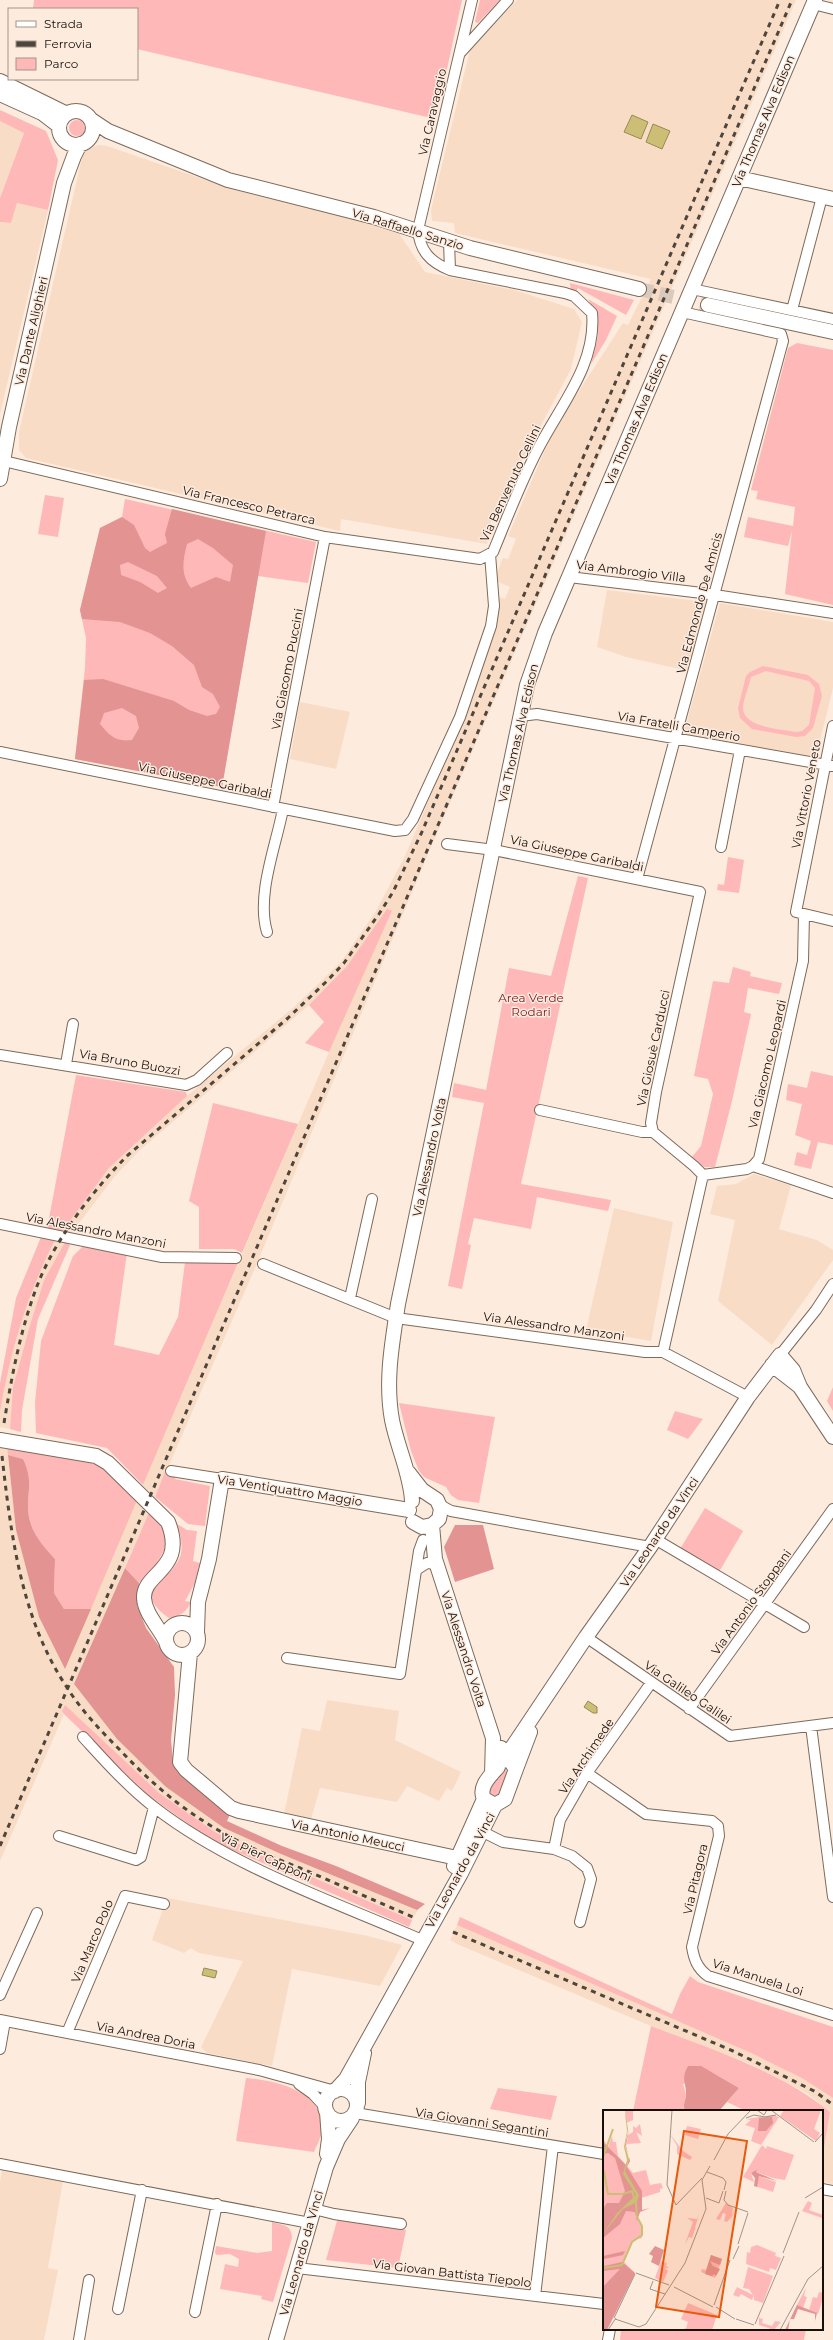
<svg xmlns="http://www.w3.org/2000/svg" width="833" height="2340" font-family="Montserrat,sans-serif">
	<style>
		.built { fill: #f9dcc6 }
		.green { fill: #feb8b7; fill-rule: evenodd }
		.forest { fill: #e29392; fill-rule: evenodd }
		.water { fill: #ccbf75; stroke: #968a55 }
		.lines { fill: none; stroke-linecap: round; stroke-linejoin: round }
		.secondary-tunnel { stroke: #dacabe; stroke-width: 14; stroke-dasharray: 14 7; stroke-linecap: butt }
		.street-casing { stroke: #7d6a5a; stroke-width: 12 }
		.secondary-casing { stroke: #7d6a5a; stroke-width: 16 }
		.street { stroke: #fff; stroke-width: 10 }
		.secondary { stroke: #fff; stroke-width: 14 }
		.rail { stroke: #4e453d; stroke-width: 3; stroke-dasharray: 5 5; stroke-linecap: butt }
		.labels { text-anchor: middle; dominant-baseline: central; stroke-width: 3; stroke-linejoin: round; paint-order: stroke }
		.street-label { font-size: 12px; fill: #17100a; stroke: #fdebde }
		.park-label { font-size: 12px; fill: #7c2028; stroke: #fdebde }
		.inset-river { fill: none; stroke: #ccbf75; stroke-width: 2 }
		.inset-road { fill: none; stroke: #a19389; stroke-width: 1 }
		.view { fill: #e8590c; fill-opacity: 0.15; stroke: #e8590c; stroke-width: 2 }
		.inset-edge { fill: none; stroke: #17100a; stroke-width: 2 }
	</style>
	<rect width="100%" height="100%" fill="#fdebde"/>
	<path class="built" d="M517 0H796L431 847 255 1268 155 1497 143 1485 329 1052 392 911 367 938 347 966 309 1005 140 1150 115 1176 70 1235 61 1233 109 1168 187 1096 294 1007 341 962 376 911 406 854 463 719 500 597 505 599 510 587 494 580 503 558 508 559 516 539 508 536 553 431 623 323 628 325 651 279 455 233 454 223 432 221 431 210 470 50Z
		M0 121 24 132 0 198Z
		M99 145 107 146 235 190 396 229 425 272 514 290 574 309 582 322 571 369 501 500 491 521 487 544 341 519 340 531 26 458 19 450V432L83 153 88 148Z
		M17 203 48 210 0 414V222L11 223Z
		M607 590 706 602 689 671 626 657 597 647Z
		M720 603 833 622V688L817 753 813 757 691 737 684 732Z
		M300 702 350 712 336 769 290 759Z
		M754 1174 791 1185 779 1229 817 1240 833 1250V1260L772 1345 718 1301 735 1220 710 1214 717 1186 736 1184Z
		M614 1208 673 1222 651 1341 586 1330Z
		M55 1240 65 1242 44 1280 30 1325 13 1387 10 1429 0 1427V1412L5 1386 19 1325 36 1277Z
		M0 1447 7 1448 16 1530 39 1617 65 1669 138 1498 150 1510 74 1684 117 1739 166 1787 224 1828 281 1854 418 1910 412 1920 270 1859 215 1832 159 1793 63 1711 64 1714 0 1861Z
		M327 1700 399 1711 395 1740 461 1772 452 1791 447 1788 439 1801 407 1786 397 1802 320 1788 311 1819 284 1814 302 1728 320 1731Z
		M167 1898 368 1936 402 1945 380 1986 292 1969 272 2066 207 2053 201 2047 243 1961 199 1953 191 1948 184 1953 152 1940Z
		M457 1925 751 2053 803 2078 833 2098V2184L822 2182V2160L830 2112 807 2093 748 2063 651 2026 457 1944 450 1940Z
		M2 2170 63 2181 48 2268 58 2270 44 2340H0V2182Z"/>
	<path class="green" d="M34 0H462L440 101 427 117 137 49V9H33Z
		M480 0H500L478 23 475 22Z
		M0 110 46 131 58 160 48 210 17 203 11 223 0 222V198L24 133 0 121Z
		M69 128a8 8 0 1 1 16 0a8 8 0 1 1-16 0Z
		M570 283 634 300 626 315 578 288 575 293 571 291Z
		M588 299 617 316 606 340 591 364C598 338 604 323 588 299Z
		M797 343 833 350V605L785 594 792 531 788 546 744 537 748 517 793 526 795 507 756 499 758 491 751 490 788 348Z
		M45 495 64 498 58 537 38 534Z
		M125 499 316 542 308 583 258 576 222 787 75 759 85 668 86 638 80 610 100 528 122 517Z
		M763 666 808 675 819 684 822 696 813 728 805 736 796 737 752 729 740 718 738 708 746 676 750 672ZM766 671 809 681 815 688 809 725 802 731 796 732C782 729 742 728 743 707 744 698 749 686 751 677Z
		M728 857 744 860 739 893 717 890 718 884 724 885Z
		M578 876 588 878 521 1184 611 1200 608 1211 537 1197 531 1229 474 1218 468 1244 471 1245 462 1289 448 1286 484 1103 452 1097 454 1083 486 1090 509 968 551 976Z
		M387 909 392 911 329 1052 305 1043 324 1022 309 1005 347 966Z
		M733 967 751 972 750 976 782 983 779 994 748 988 744 1012 751 1014 732 1101 715 1167H704L692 1157 701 1146 713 1094 708 1079 694 1076 713 981 729 983Z
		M811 1071 833 1076V1145L818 1142 811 1169 794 1165 797 1152 807 1155 811 1141 795 1135 802 1104 786 1100 788 1084 807 1088Z
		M76 1075 186 1092 187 1096 109 1168 61 1233 47 1229Z
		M213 1103 298 1124 242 1253 234 1249H199V1207L189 1201Z
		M41 1237 55 1240C26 1297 11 1349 0 1412V1383L16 1298Z
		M65 1242 70 1245 38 1319 22 1410 21 1432 10 1429 13 1387 30 1325 44 1280Z
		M83 1246 127 1253 114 1345 159 1355 178 1317 185 1262 238 1263 143 1485 107 1448 36 1433 35 1403 41 1341 73 1256Z
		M833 1387V1411L827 1401Z
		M399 1403 495 1417 479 1503 458 1500 451 1495 446 1487 424 1477 419 1471 411 1451Z
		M675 1411 703 1419 688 1439 667 1430Z
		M7 1448 78 1458 104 1468 138 1498 91 1609H64L54 1593 55 1559C44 1547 32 1534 29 1517 25 1495 35 1483 23 1459L8 1455Z
		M165 1472 176 1474 175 1479 210 1486 205 1526 188 1524 155 1497Z
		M705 1508 743 1531 719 1572 680 1549Z
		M150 1510C179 1540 163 1558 139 1583L125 1568Z
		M177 1524 187 1530 197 1531 193 1561 200 1563 195 1583 185 1601 191 1602C186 1613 180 1616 169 1618 128 1588 169 1583 180 1557 184 1545 180 1535 177 1524Z
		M65 1705 159 1793 215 1832 270 1859 412 1920 409 1927 212 1841 148 1795 64 1714 62 1711Z
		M503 1769 510 1772 499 1797 495 1799 488 1795 490 1785Z
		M460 1917 672 2014 680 1994 690 1976 698 1982 833 2027V2098L802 2078 751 2053 457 1925Z
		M651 2026C713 2050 778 2070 830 2112L822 2160V2111H746L727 2102 739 2088 713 2073 683 2084 686 2095 684 2104 686 2111H633Z
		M246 2078C273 2080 321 2090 322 2125 323 2134 318 2143 314 2152L236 2141Z
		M498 2088 557 2096 551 2120 490 2109Z
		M340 2210 404 2218 402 2229 406 2230 398 2268 326 2260Z
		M272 2222C283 2225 292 2225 292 2238L273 2302 261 2299 262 2296 220 2289 225 2264 238 2267 239 2259 230 2254 217 2255 215 2253 216 2246 257 2253 272 2251Z
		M621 2329H806L804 2340H620Z"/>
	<path class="forest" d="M172 509 266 531 222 787 75 759 84 680 103 679 174 701 189 710 207 716 216 714 220 707 213 694 202 687 194 665 172 646 150 633 120 622 82 619 80 610 100 528 122 517 134 525 145 548 150 552 167 543 165 534ZM198 539 213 548 233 565 230 582 216 577 191 588C180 574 183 560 187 544ZM128 562 157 576 167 588 158 593 140 582 121 575 120 565ZM122 708 136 716 139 728 132 740C115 742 110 736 100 724L104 713Z
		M8 1455 23 1459C35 1483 25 1495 29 1517 32 1534 44 1547 55 1559L54 1593 64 1609H91L65 1669 39 1617 16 1530Z
		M455 1525H483L494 1569 455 1582 444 1547Z
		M125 1568 139 1583 137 1605 146 1628 174 1667 175 1695 171 1740 173 1762 200 1792 231 1812 227 1821 282 1846 336 1866 425 1904 417 1910 281 1854 224 1828 166 1787 117 1739 74 1684Z
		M688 2066H701L739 2088 719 2111H686C682 2106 685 2102 686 2096 687 2083 680 2080 688 2066Z"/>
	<path class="water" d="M632 115 648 122 641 139 624 132Z
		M653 124 670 131 662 149 646 142Z
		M588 1701 597 1707V1713H593L584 1707Z
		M204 1968 217 1971 215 1978 202 1975Z"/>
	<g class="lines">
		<path class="secondary-tunnel" d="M639 289 708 305"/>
		<g class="street-casing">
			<path id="street" d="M813 4 833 9
				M461 52 508 0
				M449 241 450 270C430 262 420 251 418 230L472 0
				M692 289 833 319
				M792 310 822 197
				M0 460 325 537 480 559 493 552C507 518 520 484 537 451 559 407 597 365 592 313L574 296 565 293 450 270
				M569 577 702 593 833 613
				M520 716 537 714 833 766
				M833 726 796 912 833 921
				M0 752 395 831 405 830 413 819 460 717 491 626 494 606 490 554
				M273 807 325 537
				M447 844 494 850 700 892 656 1092 651 1123 653 1132 694 1166 703 1175 663 1352
				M721 847 740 750
				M637 879 783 341 781 334 682 312
				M267 932C256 895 276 846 283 809
				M0 1055 186 1085 197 1080 227 1053
				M66 1064 73 1024
				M540 1110 642 1132H653
				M753 1166 833 1193
				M703 1175 747 1169 753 1166 759 1159 803 961 804 914
				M0 1224 162 1257 236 1258
				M263 1264 396 1318 645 1352H663L748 1397
				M350 1298 372 1199
				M780 1355 816 1310 833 1284
				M171 1471 222 1479
				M440 1505 451 1511 650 1547
				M655 1539 804 1627
				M416 1570 427 1563 436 1564
				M586 1637 730 1736 833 1723
				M287 1658 400 1674 419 1551 423 1540
				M689 1709 833 1509
				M811 1726 833 1897
				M83 1737C106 1762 128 1787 154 1807 231 1867 333 1901 422 1940
				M587 1773 646 1814 712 1821 718 1826 719 1836 692 1947C694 1959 697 1968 708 1976L833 2015
				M483 1832 503 1842 554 1849 572 1856 587 1868 591 1879 580 1922
				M59 1836 136 1860 141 1857 154 1807
				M554 1849 560 1820 587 1773 651 1683
				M0 1995 37 1913
				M0 2020 259 2070 335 2091
				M67 2033 125 1896 164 1904
				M0 2049 5 2021
				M299 2084 313 2094 325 2107
				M355 2113 604 2154
				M0 2164 310 2223
				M822 2189 833 2191
				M314 2209 334 2214 401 2224
				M297 2268 604 2304
				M535 2296 553 2146
				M118 2309 142 2190
				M195 2312 217 2204
				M79 2340 89 2280
				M608 2340 610 2329"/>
		</g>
		<g class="secondary-casing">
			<path id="secondary" d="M0 81 67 114
				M0 94 42 113 59 126
				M59 128a17 17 0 1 1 34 0a17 17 0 1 1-34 0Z
				M90 119 108 131 228 180 374 217 470 248 639 289
				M739 178 833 199
				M708 305 833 332
				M0 479 9 427 64 183 74 156 80 144
				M772 1365 799 1386
				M0 1440 96 1456 108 1463 168 1522C187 1570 143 1572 144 1598 145 1615 161 1629 167 1644
				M408 1472 422 1490 437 1500 441 1509 439 1519 432 1525 422 1527 413 1522
				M412 1501C411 1475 397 1446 392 1420 385 1381 392 1344 398 1304L527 685 545 633 815 0
				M432 1525 435 1559 493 1738 492 1774
				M166 1639a16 16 0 1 1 32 0a16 16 0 1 1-32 0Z
				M197 1632 198 1602 209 1559 222 1479 409 1510
				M190 1653 180 1762 186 1770 231 1808 239 1811 457 1858
				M503 1761 586 1637 650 1547 748 1397 780 1355 793 1370 800 1387 833 1437
				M498 1767C490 1776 478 1787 484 1799L495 1805 505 1799 516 1769 501 1748
				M516 1769 530 1732
				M454 1866 484 1799
				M325 2105a16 16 0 1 1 32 0a16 16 0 1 1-32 0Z
				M335 2091 346 2079 461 1873 495 1805
				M358 2103V2082L364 2053
				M327 2112 329 2139 327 2154
				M276 2340 326 2167 338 2139 352 2118"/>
		</g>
		<use href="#street" class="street"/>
		<use href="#secondary" class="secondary"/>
		<path class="rail" d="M4 1423C12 1375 21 1326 39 1281 57 1237 94 1189 128 1155L288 1018 327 981 344 963 379 914 393 892 421 834 780 0
			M2 1456C11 1535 21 1618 66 1686 81 1710 100 1730 120 1750 149 1781 180 1808 218 1830 243 1845 272 1857 300 1868 338 1884 375 1901 413 1917
			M0 1846 792 0
			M453 1932 733 2051 816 2092 833 2105"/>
	</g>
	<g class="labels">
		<g class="street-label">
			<text transform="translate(432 112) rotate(-77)">Via Caravaggio</text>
			<text transform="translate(763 121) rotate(-67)">Via Thomas Alva Edison</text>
			<text transform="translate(408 229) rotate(17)">Via Raffaello Sanzio</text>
			<text transform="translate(31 331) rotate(-77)">Via Dante Alighieri</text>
			<text transform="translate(636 419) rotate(-67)">Via Thomas Alva Edison</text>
			<text transform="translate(510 483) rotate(-65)">Via Benvenuto Cellini</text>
			<text transform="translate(249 505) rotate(13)">Via Francesco Petrarca</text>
			<text transform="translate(631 571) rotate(7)">Via Ambrogio Villa</text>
			<text transform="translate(699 603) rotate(-75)">Via Edmondo De Amicis</text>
			<text transform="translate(287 669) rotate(-79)">Via Giacomo Puccini</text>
			<text transform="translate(679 726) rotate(10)">Via Fratelli Camperio</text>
			<text transform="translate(518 733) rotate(-77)">Via Thomas Alva Edison</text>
			<text transform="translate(205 780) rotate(12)">Via Giuseppe Garibaldi</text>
			<text transform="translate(806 794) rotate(-79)">Via Vittorio Veneto</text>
			<text transform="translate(577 853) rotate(12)">Via Giuseppe Garibaldi</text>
			<text transform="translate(653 1048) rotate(-78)">Via Giosuè Carducci</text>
			<text transform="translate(130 1062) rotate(10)">Via Bruno Buozzi</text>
			<text transform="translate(767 1064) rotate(-77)">Via Giacomo Leopardi</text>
			<text transform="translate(429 1157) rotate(-78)">Via Alessandro Volta</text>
			<text transform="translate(96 1230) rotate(11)">Via Alessandro Manzoni</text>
			<text transform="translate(554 1326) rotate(8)">Via Alessandro Manzoni</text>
			<text transform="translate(290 1490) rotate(9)">Via Ventiquattro Maggio</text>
			<text transform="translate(659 1532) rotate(-56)">Via Leonardo da Vinci</text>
			<text transform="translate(751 1602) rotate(-54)">Via Antonio Stoppani</text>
			<text transform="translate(464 1649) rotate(72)">Via Alessandro Volta</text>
			<text transform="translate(688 1692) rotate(34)">Via Galileo Galilei</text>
			<text transform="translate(586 1756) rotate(-56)">Via Archimede</text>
			<text transform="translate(348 1835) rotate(12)">Via Antonio Meucci</text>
			<text transform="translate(266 1857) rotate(25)">Via Pier Capponi</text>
			<text transform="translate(460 1870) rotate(-61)">Via Leonardo da Vinci</text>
			<text transform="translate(695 1879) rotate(-77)">Via Pitagora</text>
			<text transform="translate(92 1941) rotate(-67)">Via Marco Polo</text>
			<text transform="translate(758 1977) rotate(18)">Via Manuela Loi</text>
			<text transform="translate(146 2035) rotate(11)">Via Andrea Doria</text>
			<text transform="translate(482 2122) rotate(9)">Via Giovanni Segantini</text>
			<text transform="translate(301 2253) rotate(-74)">Via Leonardo da Vinci</text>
			<text transform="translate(452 2273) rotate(7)">Via Giovan Battista Tiepolo</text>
		</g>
		<g class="park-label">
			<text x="531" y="997">Area Verde<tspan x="531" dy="14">Rodari</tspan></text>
		</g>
	</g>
	<g transform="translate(603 2110)">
		<rect width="220" height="220" fill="#fdebde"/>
		<path d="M22 0H32L30 2V10L23 13ZM181 0H218L211 19 217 23 213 31 177 6ZM170 5 176 7 158 35 148 31 152 18 142 15 148 10 143 9ZM37 14 39 26 33 22 38 33 24 34 25 25 30 22V16L33 18ZM84 16 98 19 95 29 82 25ZM67 24 80 41 104 57 89 47 87 50 74 44V36ZM9 26 10 32H13L15 46 30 63 43 60 47 75 58 73 60 78 57 79V82L38 88V99L34 109 39 116V128L30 130 20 151 32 163 4 220H0V28L5 37ZM159 35 163 39 164 36 191 45 182 70 170 68 153 62V59L148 63 151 72 140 67ZM156 66 173 72 170 82 152 76ZM205 91 209 93 206 100 220 105 219 108 199 101ZM123 93 130 98 129 105 132 99 129 107 126 112 129 106 124 112 121 111 123 104 120 103 117 110 113 109ZM96 104 92 118 94 120 92 119 89 128 86 127 82 134 90 112 84 108 94 109ZM154 135 173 143 172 146 178 148 173 160 167 158 166 162 143 154 144 142 147 143 148 137ZM108 145 119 149 112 168 98 162 99 159 103 160ZM58 151 64 153 63 156 66 158H62L65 161 60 172 52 168ZM145 157 170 166 160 193 151 190V185L149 190 138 184 136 187 130 185 134 177 150 185 146 179 140 178ZM203 178 201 186 204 187 200 198 194 195ZM216 182 220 183V188L215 204 206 200 210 187 214 188ZM85 193 114 205 109 220H79L83 218 85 212 78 209ZM156 208 160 209 159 213 169 216 172 211 178 212 171 220 156 215Z" fill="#feb8b7"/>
		<path d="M169 7 170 13 163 21H155L156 8ZM26 19 23 36 27 51 24 57 39 81V100L47 98 37 102 34 111 32 102 23 101 17 114 0 128 1 97 4 93H16L22 81 12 48 5 43 0 44V28L1 33 24 56 26 47 22 35ZM154 59 153 62 174 71 156 66 154 77 151 76 152 68 148 63ZM52 136 61 140 56 156 48 152 50 146 46 144ZM22 141 20 145 1 149V156L19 152 32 163 4 220H0V177L17 159 0 161V146ZM108 145 119 149 117 155 107 151 110 156 117 159 113 166 111 164 109 166 102 164ZM202 178 194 195 214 203 212 211V204L195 199 191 209H187L185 220H182Z" fill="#e29392"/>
		<path d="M22 0 25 19 22 36 26 49 22 61 36 85 34 92 20 99 0 124 14 103 33 85 20 64 24 50 21 37 24 21Z" fill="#ccbf75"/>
		<path class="inset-river" d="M0 47 10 19M1 61 5 84H20L29 81 31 88M0 158 19 155 29 132 39 125V116L34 107 33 92"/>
		<path class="inset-road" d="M69 0 64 75 73 95 99 68M154 0 161 5 164 0M168 0 211 32M143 8 151 5 162 7 173 5M212 32 220 23M111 50 125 24 148 0M104 62 120 68 123 72 121 80M123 81 121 90 125 95 145 102M103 88 116 93 120 81M202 88 220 77M135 134 145 103M180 143 196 102M130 149 136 136M33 163 66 175M50 171 47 179 62 184M71 177 110 197M111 195 127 150M113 197 132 209M11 208 32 164M12 209 36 217 43 214 82 153 103 99 99 70 107 56M133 209 151 215M152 214 181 146M5 220 13 208M177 220 205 169 220 156"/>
		<path class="view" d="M81 21 144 31 116 207 53 197Z"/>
		<rect width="220" height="220" class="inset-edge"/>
	</g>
	<rect x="8" y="8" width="130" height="72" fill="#fdebde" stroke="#a19389"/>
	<rect x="16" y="21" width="20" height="6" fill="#ffffff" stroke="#a19389"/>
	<text x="44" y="28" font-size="12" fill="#17100a">Strada</text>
	<rect x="16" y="41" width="20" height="6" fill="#4e453d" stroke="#a19389"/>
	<text x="44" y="48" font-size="12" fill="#17100a">Ferrovia</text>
	<rect x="16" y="58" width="20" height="12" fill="#feb8b7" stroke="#a19389"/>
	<text x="44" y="68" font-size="12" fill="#17100a">Parco</text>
</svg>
